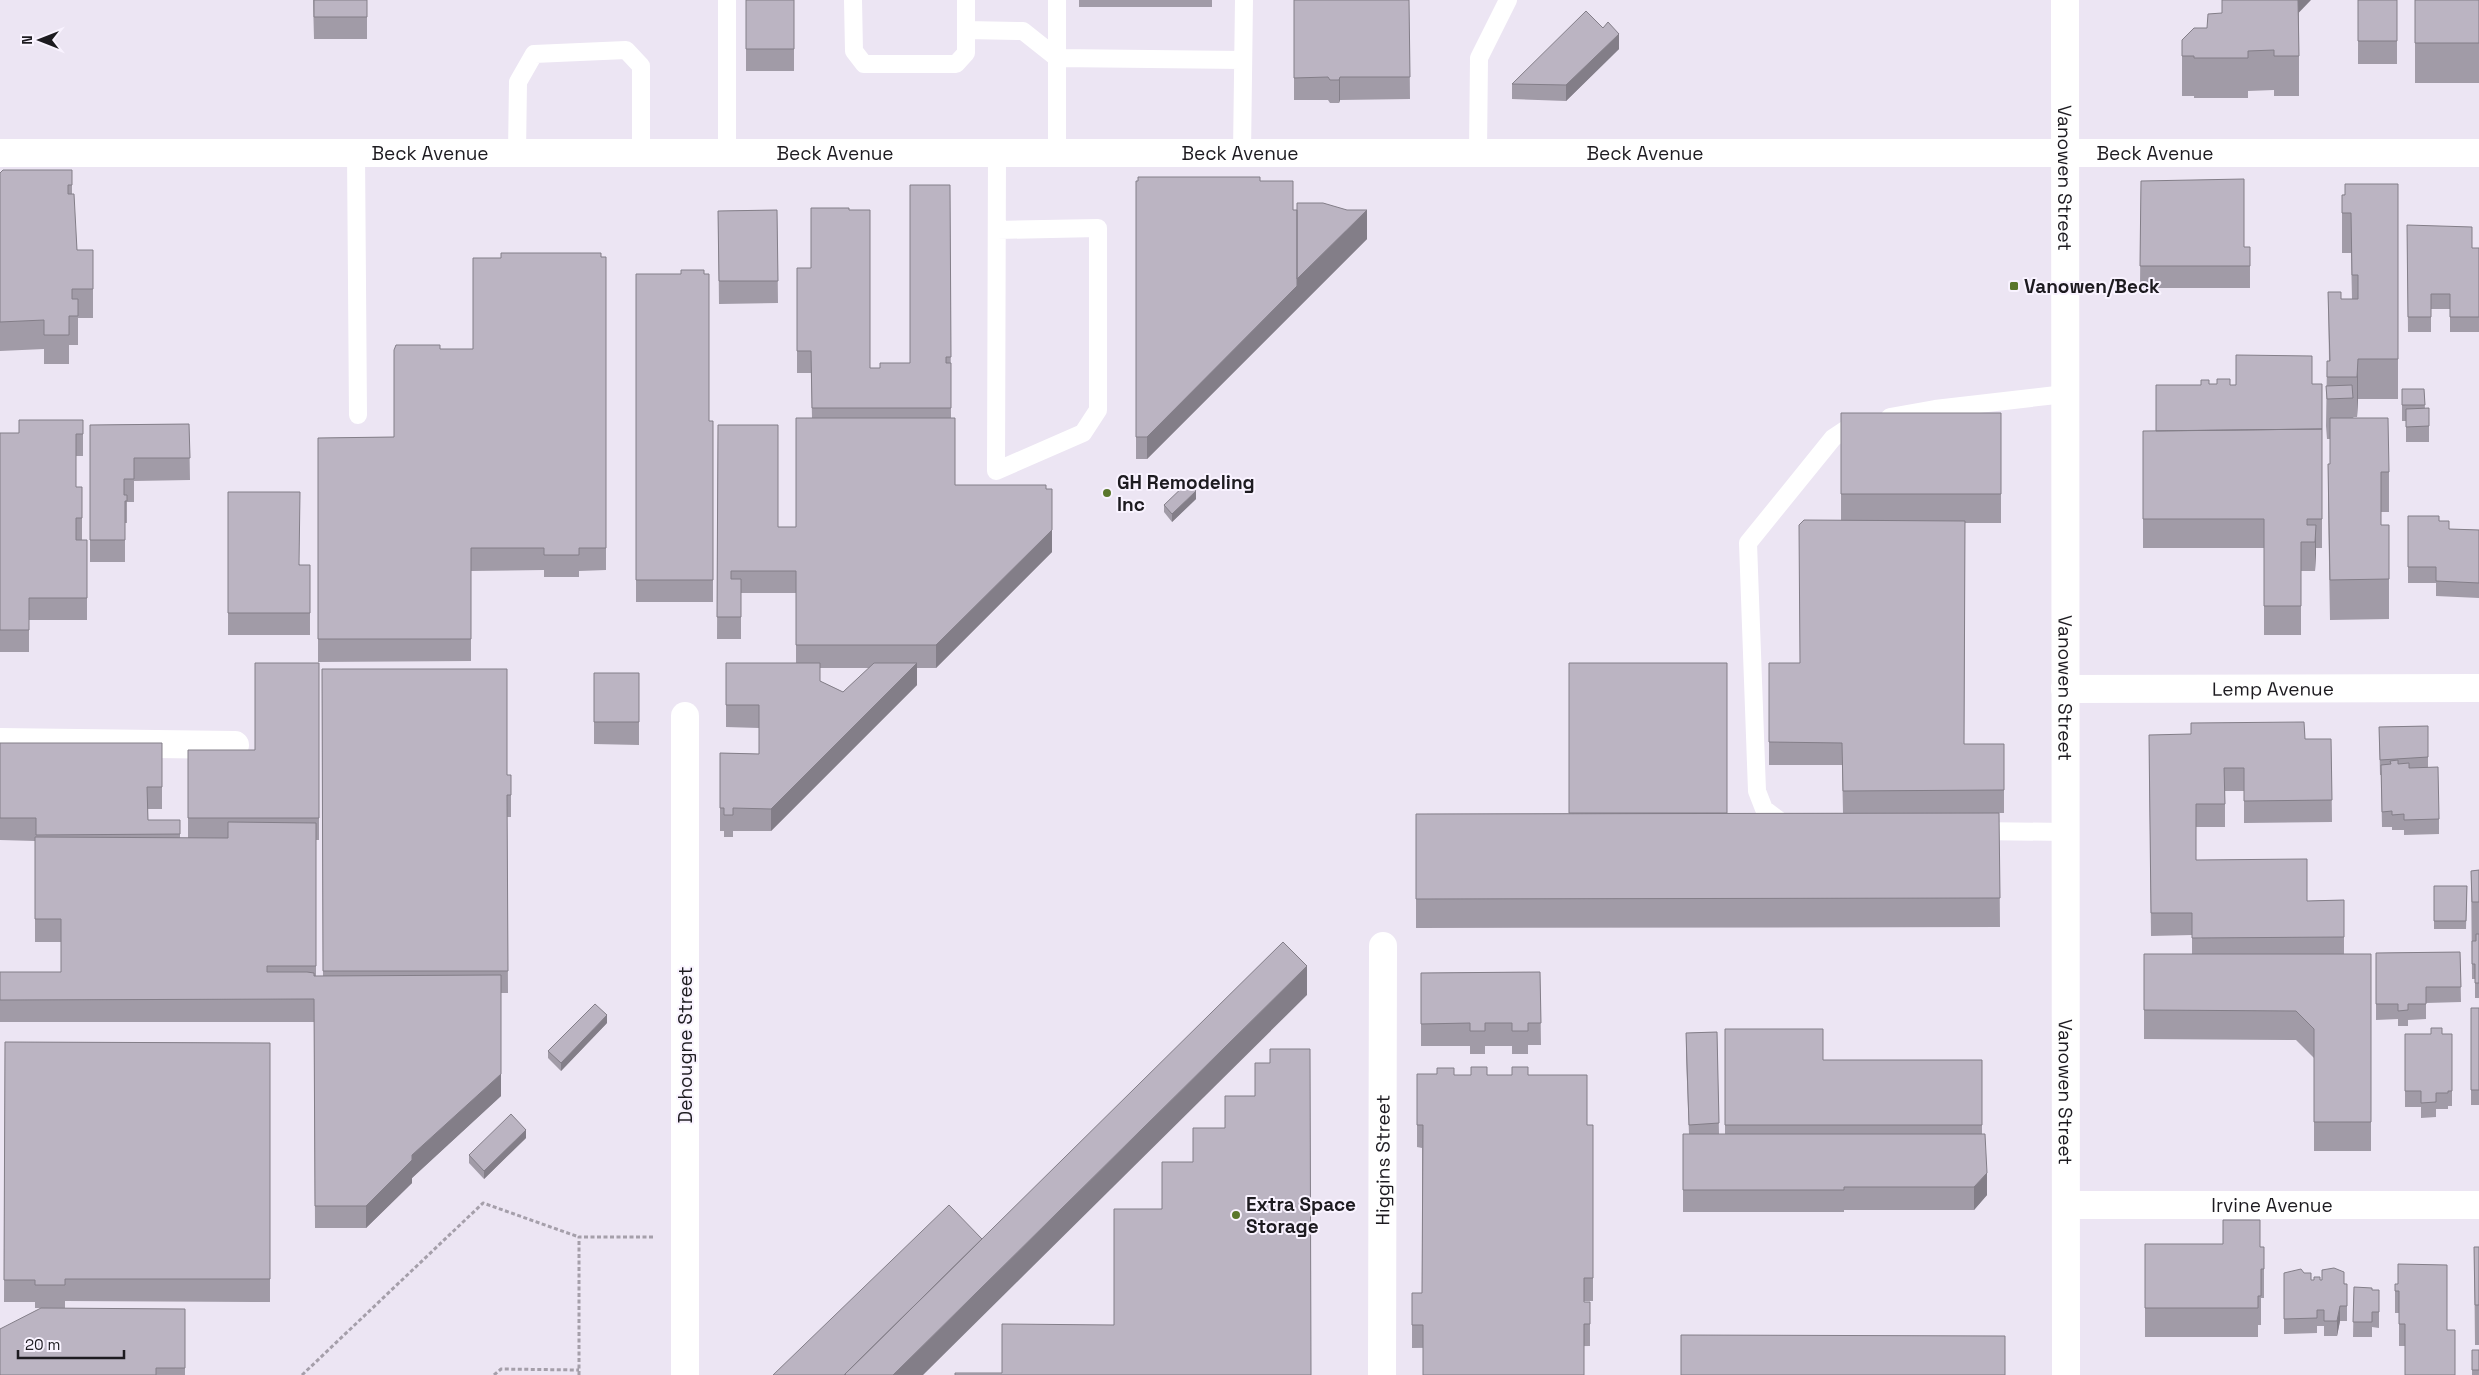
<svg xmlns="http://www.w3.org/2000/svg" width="2479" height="1375" font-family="'Space Grotesk',sans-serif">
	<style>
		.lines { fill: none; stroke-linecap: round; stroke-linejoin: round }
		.path { stroke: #a59faa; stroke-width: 3; stroke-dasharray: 4 2.5; stroke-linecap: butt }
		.lane { stroke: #fff; stroke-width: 18 }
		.street { stroke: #fff; stroke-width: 28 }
		.secondary { stroke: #fff; stroke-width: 28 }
		.wall { fill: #a19ba7; fill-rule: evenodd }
		.shaded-wall { fill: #837e88 }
		.building { fill: #bbb4c2; stroke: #837e88 }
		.poi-dot { fill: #5a772c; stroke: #f9f3ff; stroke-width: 2 }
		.labels { text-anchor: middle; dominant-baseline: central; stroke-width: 4; stroke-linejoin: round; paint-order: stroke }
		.street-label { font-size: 19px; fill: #1d1b20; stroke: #f9f3ff }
		.poi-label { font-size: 19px; font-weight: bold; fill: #1d1b20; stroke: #f9f3ff; text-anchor: start }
	</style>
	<rect width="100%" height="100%" fill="#ece5f3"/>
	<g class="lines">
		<path class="path" d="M302 1375 483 1203 579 1237
			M494 1375 501 1369 579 1370
			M579 1375V1237H654"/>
		<path class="lane" d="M727 0V153
			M853 0 854 51 864 64H956L966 53V0
			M1057 0V153
			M966 30 1023 31 1057 58 1243 60
			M1478 152 1479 58 1508 0
			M356 153 358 415
			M517 153 518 82 534 54 626 50 641 66V154
			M1242 153 1244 0
			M997 154 996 471 1083 433 1098 410V228L997 230
			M1890 417 1935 409 2065 394
			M1788 827 1764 809 1757 791 1748 543 1833 438 1854 424 1862 423
			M1976 831 2066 832"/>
		<g class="street">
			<path id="s1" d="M0 153H2479"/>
			<path id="s2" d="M2065 689 2479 688"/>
			<path d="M685 716V1375"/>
			<path d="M0 742 235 745"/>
			<path id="s3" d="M2066 1205H2479"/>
			<path id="s4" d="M1382 1375 1383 946"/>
		</g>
		<path class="secondary" id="s5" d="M2065 0 2066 1375"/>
	</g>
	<path class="wall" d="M313 0H367V39H314Z
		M746 0H794V71H746Z
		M1079 0H1212V7H1079Z
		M1294 0H1409L1410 99 1340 100 1339 103H1330L1328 100H1294Z
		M2358 0H2397V64H2358Z
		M2415 0H2479V83H2415Z
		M2299 13V96H2274V90L2248 91V98H2194V96H2182V40L2207 28Z
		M1603 28 1619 49 1566 101 1512 99V84Z
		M72 170V194L77 250H93V318H78V345H69V364H44V349L0 351V173Z
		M1136 181 1293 210 1367 239 1147 459H1136Z
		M2141 181 2244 247H2250V288H2140Z
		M2398 184V399H2358L2357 417H2353L2389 472V512H2381V525H2389V619L2330 620 2328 504V464H2330V439H2327L2326 426 2327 361H2329L2328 292 2341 299H2352L2351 253H2342V195Z
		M950 185 951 418 955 485 1046 489 1052 552 936 668H917V685L771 831H733V837H724V831H720V753L759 754V728L726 727V663H796V593H741V639H717L718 425 778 527H796L812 418 811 373H797V268L870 368H880L910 363ZM820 668H869L843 692 820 681Z
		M777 210 778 303 719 304 718 211Z
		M2407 225 2472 248H2479V332H2450V309H2431V332H2408Z
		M601 257H606V570L579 571V577H544V570L471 571V661L318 662V438L394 437 440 349H473Z
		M636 274 709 421H713V602H636Z
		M2209 384 2230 385 2322 384V548H2316L2315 571H2301V635H2264V548H2143V431H2156L2201 385Z
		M2402 389H2424L2425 409 2429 408V442H2406V421H2402Z
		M1841 413H2001V523H1965L1964 744H2004V813H1999L2000 927 1416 928V814L1843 813 1842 765H1769V663H1800L1841 520Z
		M83 420V456H76V487H82V540H87V620H29V652H0V433H19Z
		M189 424 190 480 134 481V502H127V523H125V562H90V425Z
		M228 492 300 565H310V635H228Z
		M1196 499 1172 522 1164 512V505Z
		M2408 516 2439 521 2449 529 2479 530V598L2436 596V583H2408Z
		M319 663V840H316V976H323L322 669 507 775H511V817H507L508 993H501V1096L412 1178V1183L366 1228H315L314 1022H0V972H61V942H35V841L0 840V743H162V809H148V820H180V838H188V750H255Z
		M594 673H639V745L594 744Z
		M2428 726V768L2439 819V834L2404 835V830H2392V827H2382L2381 775H2380L2379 727Z
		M2149 735 2305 739H2331L2332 822 2244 823V791H2225V827H2196V860L2307 901 2344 900V954H2371V1151H2314V1058L2296 1040 2144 1039V954H2192V935L2151 936Z
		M2479 870V998H2475V979H2472L2471 871Z
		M2434 886H2467L2466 929H2434Z
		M2460 952 2461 1002 2426 1003V1019L2408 1020V1026H2398V1019L2376 1020V953Z
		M1540 972 1541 1045H1528V1054H1512V1046H1485V1054H1470V1046H1421V973Z
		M2471 1008H2479V1105H2471Z
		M607 1023 561 1071 548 1058V1051Z
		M1725 1029 1823 1060H1982V1134L1987 1195 1974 1210H1844V1212H1683V1134H1689L1686 1056V1033L1717 1032 1719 1134H1725Z
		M2405 1034H2452V1106H2448V1109H2436V1117L2421 1118V1107H2405Z
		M5 1042 270 1043V1302L65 1301V1308H35V1302H4Z
		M1417 1074 1454 1075H1528L1587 1125H1593V1301H1584V1302H1590V1346L1412 1348V1293H1422V1148L1417 1147Z
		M526 1138 484 1179 469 1163V1155Z
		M2145 1244 2264 1247V1298H2261V1325H2258V1337H2145Z
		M2474 1247H2479V1345H2475Z
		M2447 1265 2405 1346H2399V1313H2395V1284H2398Z
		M2284 1273 2311 1280H2320L2347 1284V1321H2340L2337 1336H2324V1326H2317V1333L2284 1334Z
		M2354 1287 2372 1290H2379V1328L2372 1327V1337H2353Z
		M185 1309V1375H0Z
		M2472 1350H2479V1375H2472Z"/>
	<path class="shaded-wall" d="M2286 0H2311L2286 26Z
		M1619 34V49L1566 101V85Z
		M1340 77V100L1339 103V80Z
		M1367 210V239L1147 459V437L1297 279Z
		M2358 359V399L2357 417V377Z
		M1196 491V499L1172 522V514Z
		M2316 525V554L2315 571V542Z
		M1052 530V552L936 668V645Z
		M917 663V685L771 831V809Z
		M1307 966V995L923 1375H893Z
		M607 1015V1023L561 1071V1063Z
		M501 1074V1096L412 1178V1183L366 1228V1206L412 1155Z
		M526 1130V1138L484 1179V1171Z
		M1987 1173V1195L1974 1210V1187Z
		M2340 1306V1321L2337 1336V1321Z"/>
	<path class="building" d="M314 0H367V17H314Z
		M746 0H794V49H746Z
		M1294 0H1409L1410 77H1340L1339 80H1330L1328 77 1294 78Z
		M2222 0H2298L2299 56H2274V50L2248 51V58H2194V56H2182V40L2194 28H2207L2208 14 2222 13Z
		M2358 0H2397V41H2358Z
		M2415 0H2479V43H2415Z
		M1586 11 1603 28 1608 22 1619 34 1566 85 1512 84Z
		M3 170H72V185H68V194H74L77 250H93V289H72V299H78V316H69V335H44V320L0 322V173Z
		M1138 177H1260V181H1293V210H1297V286L1147 437H1136V181H1138Z
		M2244 179V247H2250V266H2140L2141 181Z
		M2345 184H2398V359H2358L2357 377H2327V361H2330L2328 292H2341V299H2358V275H2352L2351 213H2342V195H2345Z
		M910 185H950L951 357H946V363H951V408H812L811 351H797V268H811V208H849V210H870V368H880V363H910Z
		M1297 203H1323L1347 210H1367L1297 279Z
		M777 210 778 281H719L718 211Z
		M2407 225 2472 227V248H2479V317H2450V294H2431V317H2408Z
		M501 253H601V257H606V548H579V555H544V548H471V639H318V438L394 437V350L396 345H440V349H473V258H501Z
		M681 270H704V274H709V421H713V580H636V274H681Z
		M2236 355 2312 356V384H2322V429L2156 431V385H2201V380H2209V384H2217V379H2230V385H2236Z
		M2352 385 2353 398 2327 399 2326 386Z
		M2402 389H2424L2425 405H2402Z
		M2429 408V426L2406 427V409Z
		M1841 413H2001V494H1841Z
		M796 418H955V485H1046V489H1052V530L936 645H796V571H731V579H741V617H717L718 425H778V527H796Z
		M2330 418H2388L2389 472H2381V525H2389V579L2330 580 2328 464H2330Z
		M19 420H83V434H76V487H82V518H76V540H87V598H29V630H0V433H19Z
		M189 424 190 458H134V479H124V495H127V501H125V540H90V425Z
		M2322 429V519H2307V525H2316L2315 542H2301V606H2264V519H2143V431Z
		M1188 482 1196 491 1172 514 1164 505Z
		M228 492H300L299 565H310V613H228Z
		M2408 516H2439V521H2449V529L2479 530V583L2436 581V567H2408Z
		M1804 520 1965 521 1964 744H2004V790L1843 791 1842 743 1769 742V663H1800L1799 525Z
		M255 663H319V818H188V750H255Z
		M726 663H820V681L843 692 874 663H917L771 809 733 808V815H724V808H720V753L759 754V705H726Z
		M1569 663H1727V813H1569Z
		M322 669H507V775H511V795H507L508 971H323Z
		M594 673H639V722H594Z
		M2304 722 2305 739H2331L2332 800 2244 801V768H2224L2225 804H2196V860L2307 859V901L2344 900V937L2192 938V913H2151L2149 735 2191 734V723Z
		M2428 726V757L2380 760 2379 727Z
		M0 743H162V787H147L148 820H180V834L36 835V818H0Z
		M2398 760V764L2409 763V768L2438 767 2439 819 2404 820V814L2392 815V811L2382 812 2381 765 2391 764 2390 761Z
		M1999 813 2000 898 1416 899V814Z
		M228 822 316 823V966H267V972H307L314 973V976L501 975V1074L412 1155V1160L366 1206H315L314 999 0 1000V972H61V919H35V837L228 838Z
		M2479 870V902H2472L2471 871Z
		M2434 886H2467L2466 921H2434Z
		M2476 934H2479V983H2475V964H2472V941H2476Z
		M1283 942 1307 966 893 1375H846L845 1374Z
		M2460 952 2461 987H2426V1004H2408V1010L2398 1011V1004H2376V953Z
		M2144 954H2371V1122H2314V1029L2296 1011 2144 1010Z
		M1540 972 1541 1023H1528V1031H1512V1023H1485V1031H1470V1023L1421 1024V973Z
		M595 1004 607 1015 561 1063 548 1051Z
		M2471 1008H2479V1090H2471Z
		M2431 1028H2442V1034H2452V1091H2448V1093H2436V1102L2421 1103V1091H2405V1034H2431Z
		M1725 1029H1823V1060H1982V1125H1725Z
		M1717 1032 1719 1123 1689 1125 1686 1033Z
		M5 1042 270 1043V1279H65V1285H35V1280H4Z
		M1270 1049H1310L1311 1375H955V1373H1002V1324L1114 1325V1209H1162V1162H1193V1128H1225V1096H1255V1063H1270Z
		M1471 1067H1487V1075H1512V1067H1528V1075H1587V1125H1593V1278H1584V1302H1590V1324H1584V1375H1423V1325H1412V1293H1422L1423 1125H1417V1074H1437V1068H1454V1075H1471Z
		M511 1114 526 1130 484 1171 469 1155Z
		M1683 1134H1985L1987 1173 1974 1187H1844V1190H1683Z
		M949 1205 982 1239 845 1374 844 1375H773Z
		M2223 1220H2260V1247H2264V1269H2261V1296H2258V1308H2145V1244H2223Z
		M2474 1247H2479V1305H2475Z
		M2398 1264 2447 1265V1330H2455V1375H2405V1324H2399V1291H2395V1284H2398Z
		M2334 1268 2344 1272V1284H2347V1306H2340L2337 1321H2324V1310H2317V1318L2284 1319V1273L2301 1269 2304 1273H2311V1280H2314V1277H2320V1280H2322V1270Z
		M2354 1287 2372 1288V1290H2379V1312H2372V1322H2353Z
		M41 1308 185 1309V1368H156V1375H0V1329Z
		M1681 1335 2005 1336V1375H1681Z
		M2472 1350H2479V1370H2472Z"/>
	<g class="poi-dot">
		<rect x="2009" y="281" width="10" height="10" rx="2.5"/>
		<circle cx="1107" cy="493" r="5"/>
		<circle cx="1236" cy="1215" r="5"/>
	</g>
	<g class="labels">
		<g class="street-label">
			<text stroke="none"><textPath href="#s1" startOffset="1645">Beck Avenue</textPath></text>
			<text stroke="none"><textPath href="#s1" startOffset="2155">Beck Avenue</textPath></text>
			<text stroke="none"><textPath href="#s1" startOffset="430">Beck Avenue</textPath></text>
			<text stroke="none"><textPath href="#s1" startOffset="1240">Beck Avenue</textPath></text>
			<text stroke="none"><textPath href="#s1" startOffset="835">Beck Avenue</textPath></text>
			<text stroke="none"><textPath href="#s5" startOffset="178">Vanowen Street</textPath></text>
			<text stroke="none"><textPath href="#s5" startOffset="688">Vanowen Street</textPath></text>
			<text stroke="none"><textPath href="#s2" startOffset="208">Lemp Avenue</textPath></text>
			<text transform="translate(685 1045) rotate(-90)">Dehougne Street</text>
			<text stroke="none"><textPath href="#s5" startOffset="1092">Vanowen Street</textPath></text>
			<text stroke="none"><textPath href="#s4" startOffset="215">Higgins Street</textPath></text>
			<text stroke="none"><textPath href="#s3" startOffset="206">Irvine Avenue</textPath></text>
		</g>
		<g class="poi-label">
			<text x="2024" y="286">Vanowen/Beck</text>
			<text x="1117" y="482">GH Remodeling<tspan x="1117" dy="22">Inc</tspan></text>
			<text x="1246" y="1204">Extra Space<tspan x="1246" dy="22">Storage</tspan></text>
		</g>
	</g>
	<g transform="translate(40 40) rotate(270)" stroke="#f9f3ff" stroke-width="4" paint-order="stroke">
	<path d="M0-4L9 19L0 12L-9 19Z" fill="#1d1b20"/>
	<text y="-8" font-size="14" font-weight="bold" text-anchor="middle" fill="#1d1b20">N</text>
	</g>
	<path d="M18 1350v8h106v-8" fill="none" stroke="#1d1b20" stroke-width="2.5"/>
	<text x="25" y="1350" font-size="15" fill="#1d1b20" stroke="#f9f3ff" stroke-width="4" paint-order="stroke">20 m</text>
</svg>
